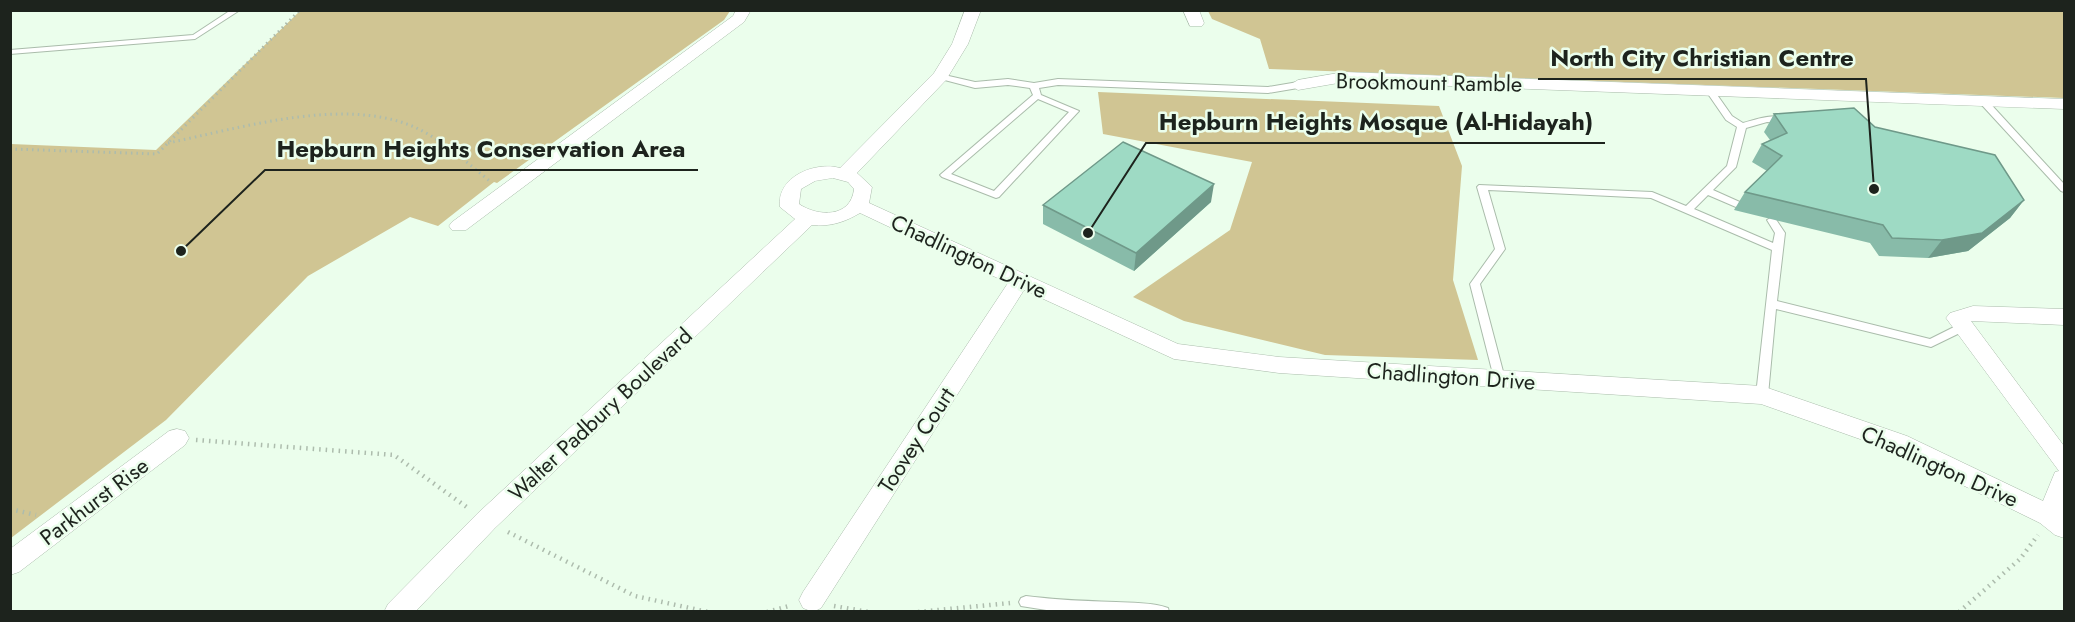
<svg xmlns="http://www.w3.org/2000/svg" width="2075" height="622" font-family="Jost,sans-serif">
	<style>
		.green { fill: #d0c593 }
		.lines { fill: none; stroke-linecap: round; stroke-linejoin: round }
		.lane-casing { stroke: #aabcab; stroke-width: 2 }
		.street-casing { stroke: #aabcab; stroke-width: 1 }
		.path-far1 { stroke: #adbcad; stroke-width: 3; stroke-dasharray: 1.5 4; stroke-linecap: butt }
		.path { stroke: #adbcad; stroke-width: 4.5; stroke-dasharray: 1.5 5; stroke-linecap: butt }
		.lane { fill: #fff; fill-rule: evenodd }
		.street { fill: #fff; fill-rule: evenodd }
		.wall { fill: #88bba9 }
		.shaded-wall { fill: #6f9989 }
		.building { fill: #9edac4; stroke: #6f9989; stroke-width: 1.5 }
		.labels { text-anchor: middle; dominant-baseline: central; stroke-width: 5; stroke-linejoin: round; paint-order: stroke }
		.street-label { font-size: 22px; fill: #1d231d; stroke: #ebfeec }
		.leader { fill: none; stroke: #1d231d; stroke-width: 2 }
		.callout-dot { fill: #1d231d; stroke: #ebfeec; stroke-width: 2 }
		.callout-label { font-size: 24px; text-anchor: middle; font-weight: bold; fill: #1d231d; stroke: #ebfeec; stroke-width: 5; stroke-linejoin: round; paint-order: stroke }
	</style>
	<rect width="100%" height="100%" fill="#ebfeec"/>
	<path class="green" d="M301 10 730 11 724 20 497 183 494 182 438 226 410 217 308 276 166 420 11 538V144L156 150Z
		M1208 11H2064V98L1269 69 1260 39 1212 19Z
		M1098 92 1439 106 1462 166 1453 280 1478 360 1325 355 1184 321 1133 297 1230 230 1252 162 1103 134Z"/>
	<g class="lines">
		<g class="lane-casing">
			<path id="lane" d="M231 10H240L195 39 10 54V50L193 35Z
				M937 74H940L975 82 1008 79 1034 83 1058 79 1268 87 1298 82 1302 85 1298 88 1268 93 1058 85 1039 88 1041 95 1079 111 999 197 996 198 942 177 940 175 1033 95 1030 88 1008 85 975 88 937 78ZM1038 99 1069 112 994 191 951 174Z
				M1710 88 1713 89 1732 116 1743 123C1758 119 1777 112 1790 120L1786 123 1767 122 1746 128 1736 167 1713 190 1742 203 1744 205 1742 207H1736L1708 195 1694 209 1773 243 1775 233 1767 220 1772 217 1775 218 1785 233 1777 301 1930 339 1964 322 1969 326 1968 329 1931 347 1776 309 1768 395 1766 398H1758L1756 395 1772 250 1651 198 1488 190 1505 249 1480 284 1505 379 1503 382H1495L1470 284 1495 249 1477 187 1479 185 1652 192 1686 206 1727 166 1737 127 1726 120 1706 91Z
				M1983 98 1986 99 2064 184V192L2061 191 1980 103V99Z
				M1026 596C1056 600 1086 601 1116 602 1132 603 1152 602 1168 608L1169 612H1059L1021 606 1019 602 1021 598Z"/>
		</g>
		<g class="street-casing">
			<path id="street" d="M736 10H751L744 22 466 230H452L449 226 452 222 733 16Z
				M965 10H981L968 44 946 80 857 173 872 187 869 203 1178 344 1279 357 1762 386 1907 436 2043 501 2055 472 2059 471 1946 318 1950 313 1973 306 2064 309V325L1971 321 2064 446V538L2055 535 2040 523 1891 450 1761 404 1279 373 1174 359 1024 290 821 608 813 612 803 608 799 600 803 592 1008 283 860 213C845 222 830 227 812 225L495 528 415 612H384L388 604 477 514 795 219 780 207C776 177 815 161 840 168L934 73 952 44ZM833 178 848 182 854 189C851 218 818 217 799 204L801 189 815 181Z
				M1183 10H1199L1204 23 1202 26H1190Z
				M1344 72 2064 99V109L1344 82 1298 90 1290 85 1298 80Z
				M177 429 185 431 189 438 185 445 19 572 10 575V549L169 431Z"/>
		</g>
		<path class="path-far1" d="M168 143C240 128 342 97 412 126 442 139 466 162 491 182
			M10 149 157 154 300 10"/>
		<path class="path" d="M196 440 394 455 468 508
			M10 509 36 515
			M508 532 635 596 708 612
			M834 606 869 612
			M767 612 789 606
			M918 612 1010 603
			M1959 612 2020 559 2038 535"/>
		<use href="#lane" class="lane"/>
		<use href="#street" class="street"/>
	</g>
	<path class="wall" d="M1774 114 1875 127 2024 200 2010 218 1968 251 1928 258 1879 256 1870 243 1734 210 1745 192 1767 171 1752 162 1762 144 1770 140 1764 132Z
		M1211 202 1134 271 1043 224V205Z"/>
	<path class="shaded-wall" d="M1214 184 1211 202 1134 271 1136 253Z
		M2024 200 2010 218 1968 251 1928 258 1942 240Z"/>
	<path class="building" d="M1854 108 1875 127 1995 155 2024 200 1982 233 1942 240 1892 238 1883 225 1745 192 1782 156 1762 144 1787 133 1774 114Z
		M1123 142 1214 184 1136 253 1043 205Z"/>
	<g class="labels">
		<g class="street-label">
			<text transform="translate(1429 82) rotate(1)">Brookmount Ramble</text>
			<text transform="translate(969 256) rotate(25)">Chadlington Drive</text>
			<text transform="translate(1451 376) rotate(4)">Chadlington Drive</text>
			<text transform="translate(600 414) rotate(-43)">Walter Padbury Boulevard</text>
			<text transform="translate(916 440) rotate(-57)">Toovey Court</text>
			<text transform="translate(1940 466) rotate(24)">Chadlington Drive</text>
			<text transform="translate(94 501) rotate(-37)">Parkhurst Rise</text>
		</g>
	</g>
	<path class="leader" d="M1874 189L1866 79H1538M1088 233L1146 143H1605M181 251L265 170H698"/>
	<g class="callout-dot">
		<circle cx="1874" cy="189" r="6"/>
		<circle cx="1088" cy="233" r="6"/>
		<circle cx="181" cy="251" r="6"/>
	</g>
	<g class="callout-label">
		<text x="1702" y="66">North City Christian Centre</text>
		<text x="1376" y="130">Hepburn Heights Mosque (Al-Hidayah)</text>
		<text x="481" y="157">Hepburn Heights Conservation Area</text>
	</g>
	<rect width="2075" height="622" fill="none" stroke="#1d231d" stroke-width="24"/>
</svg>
